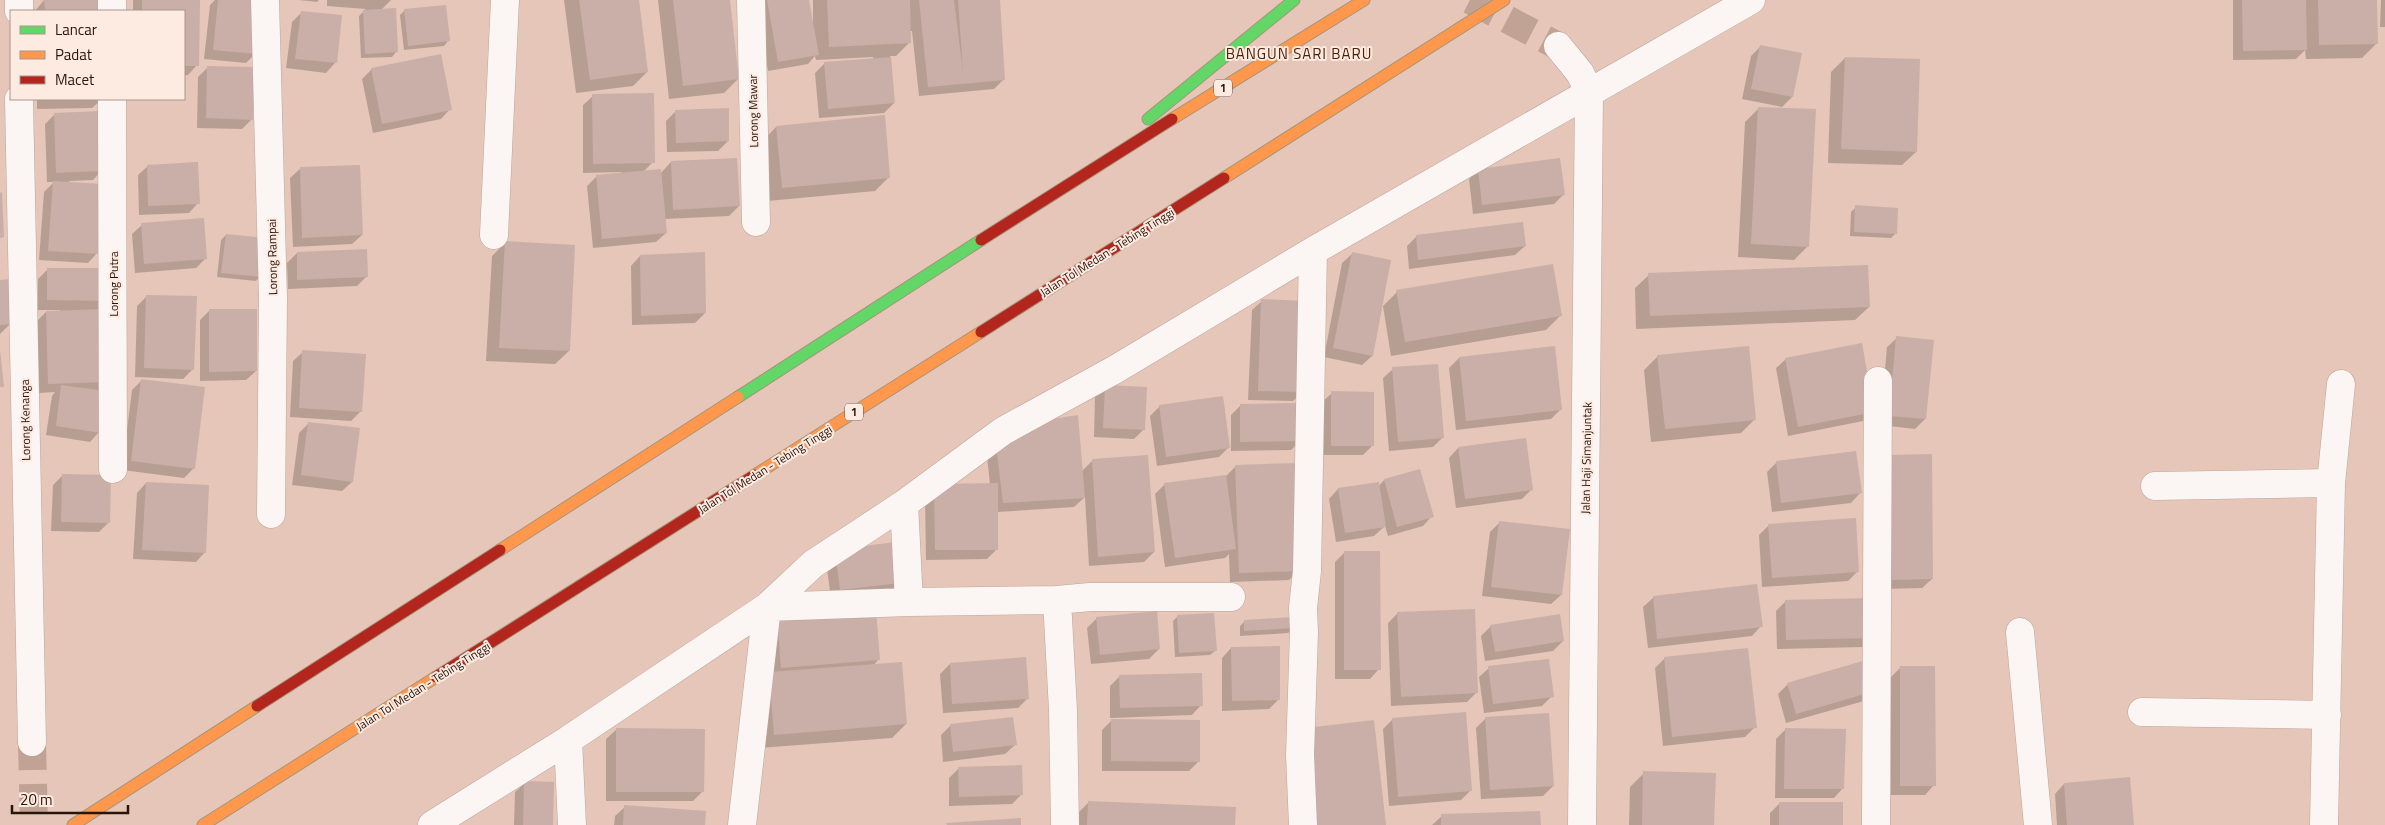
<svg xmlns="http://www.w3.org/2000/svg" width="2385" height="825" font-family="'Titillium Web',sans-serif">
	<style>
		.shadow { fill: #0003 }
		.building { fill: #c9afa7 }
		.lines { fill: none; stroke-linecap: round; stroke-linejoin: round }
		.street-tunnel { stroke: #c0a395; stroke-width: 28; stroke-dasharray: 28 14; stroke-linecap: butt }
		.street-casing { stroke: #bea69a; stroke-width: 29 }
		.fast-casing { stroke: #a59579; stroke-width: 13 }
		.slow-casing { stroke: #a59579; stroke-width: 13 }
		.jam-casing { stroke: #a59579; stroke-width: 13 }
		.street { stroke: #fbf6f4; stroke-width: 28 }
		.fast { stroke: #63d668; stroke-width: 11 }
		.slow { stroke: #ff974d; stroke-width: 11 }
		.jam { stroke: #b3261e; stroke-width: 11 }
		.labels { text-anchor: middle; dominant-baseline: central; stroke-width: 4; stroke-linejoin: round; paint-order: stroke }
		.shield { fill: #fdebe2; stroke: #69554c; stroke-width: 1 }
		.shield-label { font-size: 11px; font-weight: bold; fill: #2a150b }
		.street-label { font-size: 12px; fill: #2a150b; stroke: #fdebe2 }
		.quarter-label { font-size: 15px; letter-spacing: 1px; fill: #4e2107; stroke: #fdebe2 }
	</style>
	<rect width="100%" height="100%" fill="#e5c6b8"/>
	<path class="shadow" d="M44 0 104 11H35Z
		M133 0H199L197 65 188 75H184V11H133Z
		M215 0H262L256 53 246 63 204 59 210 5Z
		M299 0H319L317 2Z
		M327 0H391L381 10 396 52 392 57 361 58 359 16 366 9 327 6Z
		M564 0H638L647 72 633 86 576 93Z
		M658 0H729L738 79 724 93 669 99Z
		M756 0H808L813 27V0H998L1004 79 994 89 919 96 912 31H910V42L896 56H890L894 103 884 113 819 118 815 73 825 63 873 59V57L816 60 815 56 808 64 768 71Z
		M2233 0H2375L2376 44 2362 58 2306 59 2305 50 2296 59 2233 60Z
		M2381 0H2385V27H2380Z
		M405 10 448 41 444 46 404 50 400 15Z
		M302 12 335 63 326 73 286 68 292 22Z
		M1761 46 1801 54 1792 97 1782 107 1742 99 1751 56Z
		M1845 58 1916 152 1902 165 1828 163 1831 72Z
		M208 67 252 119 242 129 197 128 198 77Z
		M372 69 450 109 441 119 373 133 362 79Z
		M593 96 653 162 643 172 660 174 671 162 739 206 729 216 664 219 666 233 656 242 593 248 587 186 597 176 621 174V172L583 173V105Z
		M37 99H102L92 108 37 109Z
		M1759 108 1808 246 1794 260 1738 257 1745 122Z
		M676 111 728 141 718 151 667 152 666 121Z
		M55 114 102 170 93 180 69 181 97 253 88 263 39 260 44 192 54 182H47L45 124Z
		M776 127 889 177 875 191 768 201 763 141Z
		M148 166 198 203 189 213 139 215 138 175Z
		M300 169 362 235 352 244 293 247 290 178Z
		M1478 170 1564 194 1554 204 1473 214 1469 179Z
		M1856 207 1896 233 1891 238 1850 236 1851 212Z
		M142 225 206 258 196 268 135 273 132 234Z
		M226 235 260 276 256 281 217 277 221 240Z
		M1417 236 1525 246 1515 255 1409 269 1407 246Z
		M505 243 569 351 555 364 486 361 492 256Z
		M297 253 367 276 357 286 288 289 287 263Z
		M1352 254 1372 356 1362 365 1324 357 1342 263Z
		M640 256 705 313 695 323 632 325 631 266Z
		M48 269 108 300 98 310 107 381 97 391 99 432 90 442 46 435 52 396 55 392 39 393 36 322 46 312H60V310H38V279Z
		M1649 275 1869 307 1855 320 1636 329 1635 288Z
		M0 281 10 324 0 334Z
		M1397 292 1560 316 1546 330 1391 356 1383 306Z
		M147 296 193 369 183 379 135 377 137 306Z
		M1262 301 1303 392 1293 401 1248 400 1252 310Z
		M209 311 256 371 246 380 200 381V320Z
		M1897 338 1925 419 1915 429 1880 425 1887 347Z
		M1554 348 1561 409 1551 419 1456 430 1449 368 1459 358Z
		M303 352 361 411 351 421 290 417 293 361Z
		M1658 356 1755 419 1741 433 1651 442 1644 370Z
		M1786 359 1873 411 1863 421 1788 436 1776 368Z
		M1393 369 1443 437 1433 447 1389 451 1383 378Z
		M142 380 194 468 184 478 122 470 132 390Z
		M1105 386 1144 429 1134 439 1094 437 1095 396Z
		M1332 393 1373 445 1363 455H1322V402Z
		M1160 406 1229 447 1219 457 1157 466 1150 416Z
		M1240 406 1301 440 1291 450 1231 451V415Z
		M309 423 352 482 342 491 292 485 299 433Z
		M997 446 1082 471 1093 460 1154 552 1144 562 1089 566 1085 497 1074 507 997 512V549L987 559 926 560 925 495 990 484 987 456Z
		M1458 448 1532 489 1522 499 1456 508 1449 458Z
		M1777 462 1860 493 1851 503 1772 512 1767 472Z
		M1236 466 1299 570 1289 580 1230 582 1229 554 1225 558 1165 567 1155 494 1165 484 1226 476Z
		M1881 466 1932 579 1922 588 1883 589Z
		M62 476 109 522 99 532 51 531 53 485Z
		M1384 480 1432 516 1423 526 1388 536 1385 526 1374 536 1336 542 1329 499 1338 489 1378 487Z
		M146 483 205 552 196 562 133 559 137 493Z
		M1500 522 1561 595 1551 604 1482 596 1490 532Z
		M1769 525 1858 571 1848 581 1762 587 1759 535Z
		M1345 552 1379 669 1370 679H1335V562Z
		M826 561 899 582 889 592 831 599Z
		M1756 585 1761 626 1752 636 1648 648 1643 607 1653 598Z
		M1872 599 1864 647 1777 649 1776 611 1786 601Z
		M1397 614 1477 692 1467 702 1391 706 1388 623Z
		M1178 616 1215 651 1210 655 1175 657 1173 621Z
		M1097 618 1159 649 1149 659 1091 664 1087 628Z
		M778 619 878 660 873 666 906 724 892 738 760 748Z
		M1245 621 1293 628 1288 633 1240 636V626Z
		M1491 626 1563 641 1553 651 1485 661 1481 636Z
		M1231 648 1279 699 1269 709 1222 711V658Z
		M1665 658 1755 727 1745 737 1663 746 1655 668Z
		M1865 661 1864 701 1786 723 1778 694 1788 684Z
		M950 664 1027 699 1018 708 943 713 940 674Z
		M1901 667 1934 785 1925 795H1891V677Z
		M1489 668 1552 696 1542 706 1484 713 1479 677Z
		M1119 677 1201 705 1192 715 1110 718V686Z
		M1486 718 1553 786 1543 796 1481 799 1476 728Z
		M1393 719 1470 791 1461 800 1389 806 1383 729Z
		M1112 720 1199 761 1189 771H1102V730Z
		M951 725 1015 745 1005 754 943 762 941 735Z
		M1786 729 1843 788 1834 798H1775L1776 739Z
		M616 730 703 791 693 801H606V739Z
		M959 768 1022 794 1012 804 949 806V778Z
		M1644 773 1713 825H1629L1630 787Z
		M525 783 552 825H514L515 792Z
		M2064 784 2132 825H2057L2055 794Z
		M1089 802 1234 825H1079V812Z
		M1780 803 1841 825H1770V813Z
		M625 807 704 825H614L615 816Z
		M1442 816 1540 825H1432Z"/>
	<path class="building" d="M44 0H104L105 11H45Z
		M142 0H200L199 66H184V11H142Z
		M218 0H263L257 54 213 50Z
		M579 0H639L648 72 590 80Z
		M673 0H730L739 79 683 86Z
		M767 0H809L819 55 778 62Z
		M827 0H910L911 43 829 47Z
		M919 0H954L963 72 958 0H1000L1005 80 928 87Z
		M2242 0H2306L2307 50 2243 51Z
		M2318 0H2377L2378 44 2319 45Z
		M446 5 450 41 408 46 404 9Z
		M396 8 398 52 365 54 363 10Z
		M301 11 342 15 337 63 295 59Z
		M1760 45 1802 53 1793 97 1751 89Z
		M441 54 452 110 382 124 371 68Z
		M891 57 895 103 828 109 824 62Z
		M1845 57 1920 59 1917 152 1841 149Z
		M207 66 254 67 253 120 206 118Z
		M654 93 655 163 593 164 592 94Z
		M1758 107 1816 109 1809 247 1751 244Z
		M729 108V141L676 143 675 110Z
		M102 111 104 171 56 173 54 113Z
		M885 115 890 178 782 188 776 126Z
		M737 158 740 206 673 210 671 161Z
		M1560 158 1565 195 1482 205 1478 169Z
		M198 162 200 204 148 206 147 165Z
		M360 165 363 235 302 238 300 167Z
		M661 169 667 233 602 239 596 175Z
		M53 181 103 184 99 254 48 251Z
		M2 192 4 237 0 238V193Z
		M1855 205 1898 208 1897 234 1854 232Z
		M204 218 207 259 144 264 141 223Z
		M1523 222 1526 246 1418 260 1416 235Z
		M226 234 265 238 262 277 221 273Z
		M505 241 575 245 570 351 499 348Z
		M367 249 368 277 297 280V252Z
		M705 252 706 313 641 316 640 255Z
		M1352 252 1391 260 1373 356 1333 348Z
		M1553 264 1562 316 1405 342 1396 290Z
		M1868 265 1870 307 1650 316 1648 273Z
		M47 268H109V301L47 300Z
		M10 279 12 324 0 325V280Z
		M146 295 197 296 194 370 144 368Z
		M1261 299 1307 301 1304 392 1258 391Z
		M106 309 108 382 48 384 46 311Z
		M209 309H257V371L209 372Z
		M1896 336 1934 340 1926 419 1889 416Z
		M1862 343 1874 412 1798 427 1785 358Z
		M1555 346 1562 410 1466 421 1459 357Z
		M1749 346 1756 420 1665 429 1657 355Z
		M0 350 4 387H0Z
		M302 350 366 354 362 412 299 408Z
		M1438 364 1444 438 1398 442 1392 367Z
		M141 379 205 387 195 469 131 461Z
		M61 385 106 391 101 433 56 426Z
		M1105 385 1147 387 1145 430 1103 428Z
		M1331 391 1374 392V446H1331Z
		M1223 396 1230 448 1166 457 1159 405Z
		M1302 403V441L1240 442V404Z
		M1078 415 1085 498 1003 503 996 445 1026 423Z
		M308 422 360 428 353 482 301 475Z
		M1526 438 1533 490 1465 499 1458 447Z
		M1856 451 1862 493 1781 503 1776 461Z
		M1932 454 1933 579 1892 580 1890 455Z
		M1148 455 1155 552 1098 557 1092 459Z
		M1297 463 1300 571 1239 573 1235 465Z
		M1420 469 1434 517 1397 527 1384 479Z
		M62 474 111 475 110 523 61 522Z
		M1226 475 1236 549 1175 558 1164 483Z
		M146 482 209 485 206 553 142 550Z
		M1379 482 1386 527 1345 533 1338 488Z
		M998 483V550H935L934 484Z
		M1856 518 1859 572 1772 578 1768 524Z
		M1499 521 1570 529 1562 595 1491 587Z
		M895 542 900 583 840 590 835 550Z
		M1344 551H1380L1381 670H1344Z
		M1757 584 1763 627 1657 639 1653 596Z
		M1873 598 1875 638 1786 640 1785 600Z
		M1475 609 1478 693 1401 697 1397 612Z
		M876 610 880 660 781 668 777 618Z
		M1157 611 1160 649 1100 655 1096 617Z
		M1214 613 1217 651 1179 653 1177 615Z
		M1560 614 1564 641 1495 652 1490 625Z
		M1293 617 1294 628 1244 631V620Z
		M1280 646V700L1232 701 1231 647Z
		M1748 648 1757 728 1672 737 1664 657Z
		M1026 657 1029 699 952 704 950 663Z
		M1549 659 1554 697 1493 704 1488 666Z
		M1866 660 1875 691 1796 714 1787 683Z
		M902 662 907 724 774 735 769 672Z
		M1900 666H1935L1936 786H1900Z
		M1202 673 1203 706 1120 708 1119 675Z
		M1466 712 1472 791 1398 797 1392 718Z
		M1549 713 1554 786 1490 790 1485 717Z
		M1013 717 1017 745 953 752 950 724Z
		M1111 719 1200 720V762L1111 761Z
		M1374 720 1386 825H1316L1306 728Z
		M616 728 705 729 704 792H616Z
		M1785 728 1846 729 1844 789H1784Z
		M1022 765 1023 795 959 797 958 767Z
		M1643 771 1716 773 1714 825H1642Z
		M2130 777 2134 825H2067L2064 783Z
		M524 781 554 782 553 825H523Z
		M1088 801 1236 807 1235 825H1087Z
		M1779 802H1843V825H1779Z
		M624 805 706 811 705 825H623Z
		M1540 811 1541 825H1441V814Z
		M1021 818V825H947L946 823Z"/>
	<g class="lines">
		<path class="street-tunnel" d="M1470 0 1558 46
			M32 742 34 825"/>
		<g class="street-casing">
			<path id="street" d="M112 0V11
				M265 0 273 299 271 514
				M751 0 756 222
				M19 11V0
				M1558 46 1580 73 1589 92 1582 825
				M19 99 32 742
				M112 99 113 469
				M494 235 505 0
				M2155 486 2331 483
				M904 504 909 602
				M767 607 909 602 1057 600
				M2020 632 2038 825
				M2142 712 2327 715
				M568 740 572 825
				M432 825 568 740 767 607 813 564 904 504 1003 431 1116 369 1313 251 1751 0
				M742 825 767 607
				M1065 825 1063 710 1057 600 1090 597H1231
				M1303 825 1300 755 1304 632 1303 608 1307 571 1313 251
				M1876 825 1878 381
				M2324 825 2331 483 2341 384"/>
		</g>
		<g class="fast-casing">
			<path id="fast" d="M1148 119 1294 0
				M738 397 981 240"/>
		</g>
		<g class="slow-casing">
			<path id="slow" d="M1172 119 1364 0
				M1224 178 1504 0
				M755 475 981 332
				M500 550 738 397
				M73 825 257 706
				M203 825 436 677"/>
		</g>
		<g class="jam-casing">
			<path id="jam" d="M981 240 1172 119
				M981 332 1224 178
				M436 677 755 475
				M257 706 500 550"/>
		</g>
		<use href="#street" class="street"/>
		<use href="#fast" class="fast"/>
		<use href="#slow" class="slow"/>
		<use href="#jam" class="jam"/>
	</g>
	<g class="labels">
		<g class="shield">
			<rect x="1214" y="79.5" width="18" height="17" rx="4"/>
			<rect x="845" y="403.5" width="18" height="17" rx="4"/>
		</g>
		<g class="shield-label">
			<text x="1223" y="88">1</text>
			<text x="854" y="412">1</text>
		</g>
		<g class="street-label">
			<text transform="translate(753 111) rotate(-91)">Lorong Mawar</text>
			<text transform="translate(1107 252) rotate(-32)">Jalan Tol Medan - Tebing Tinggi</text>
			<text transform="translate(272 257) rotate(-91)">Lorong Rampai</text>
			<text transform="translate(113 284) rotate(-90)">Lorong Putra</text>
			<text transform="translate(25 420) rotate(-91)">Lorong Kenanga</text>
			<text transform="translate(1586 458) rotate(-89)">Jalan Haji Simanjuntak</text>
			<text transform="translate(765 469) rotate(-32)">Jalan Tol Medan - Tebing Tinggi</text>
			<text transform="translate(423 686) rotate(-32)">Jalan Tol Medan - Tebing Tinggi</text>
		</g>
		<g class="quarter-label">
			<text x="1299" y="53">BANGUN SARI BARU</text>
		</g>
	</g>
	<rect x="10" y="10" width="175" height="90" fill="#fdebe2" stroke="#a9958c"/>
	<rect x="20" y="26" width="25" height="8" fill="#63d668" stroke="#a9958c"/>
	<text x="55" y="35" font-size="15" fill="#2a150b">Lancar</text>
	<rect x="20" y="51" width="25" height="8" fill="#ff974d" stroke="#a9958c"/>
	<text x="55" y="60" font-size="15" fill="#2a150b">Padat</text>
	<rect x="20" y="76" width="25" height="8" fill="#b3261e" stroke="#a9958c"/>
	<text x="55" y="85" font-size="15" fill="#2a150b">Macet</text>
	<path d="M12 805v8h116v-8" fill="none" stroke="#2a150b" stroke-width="2.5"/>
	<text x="20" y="805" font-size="15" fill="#2a150b" stroke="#fdebe2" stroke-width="4" paint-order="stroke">20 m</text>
</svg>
